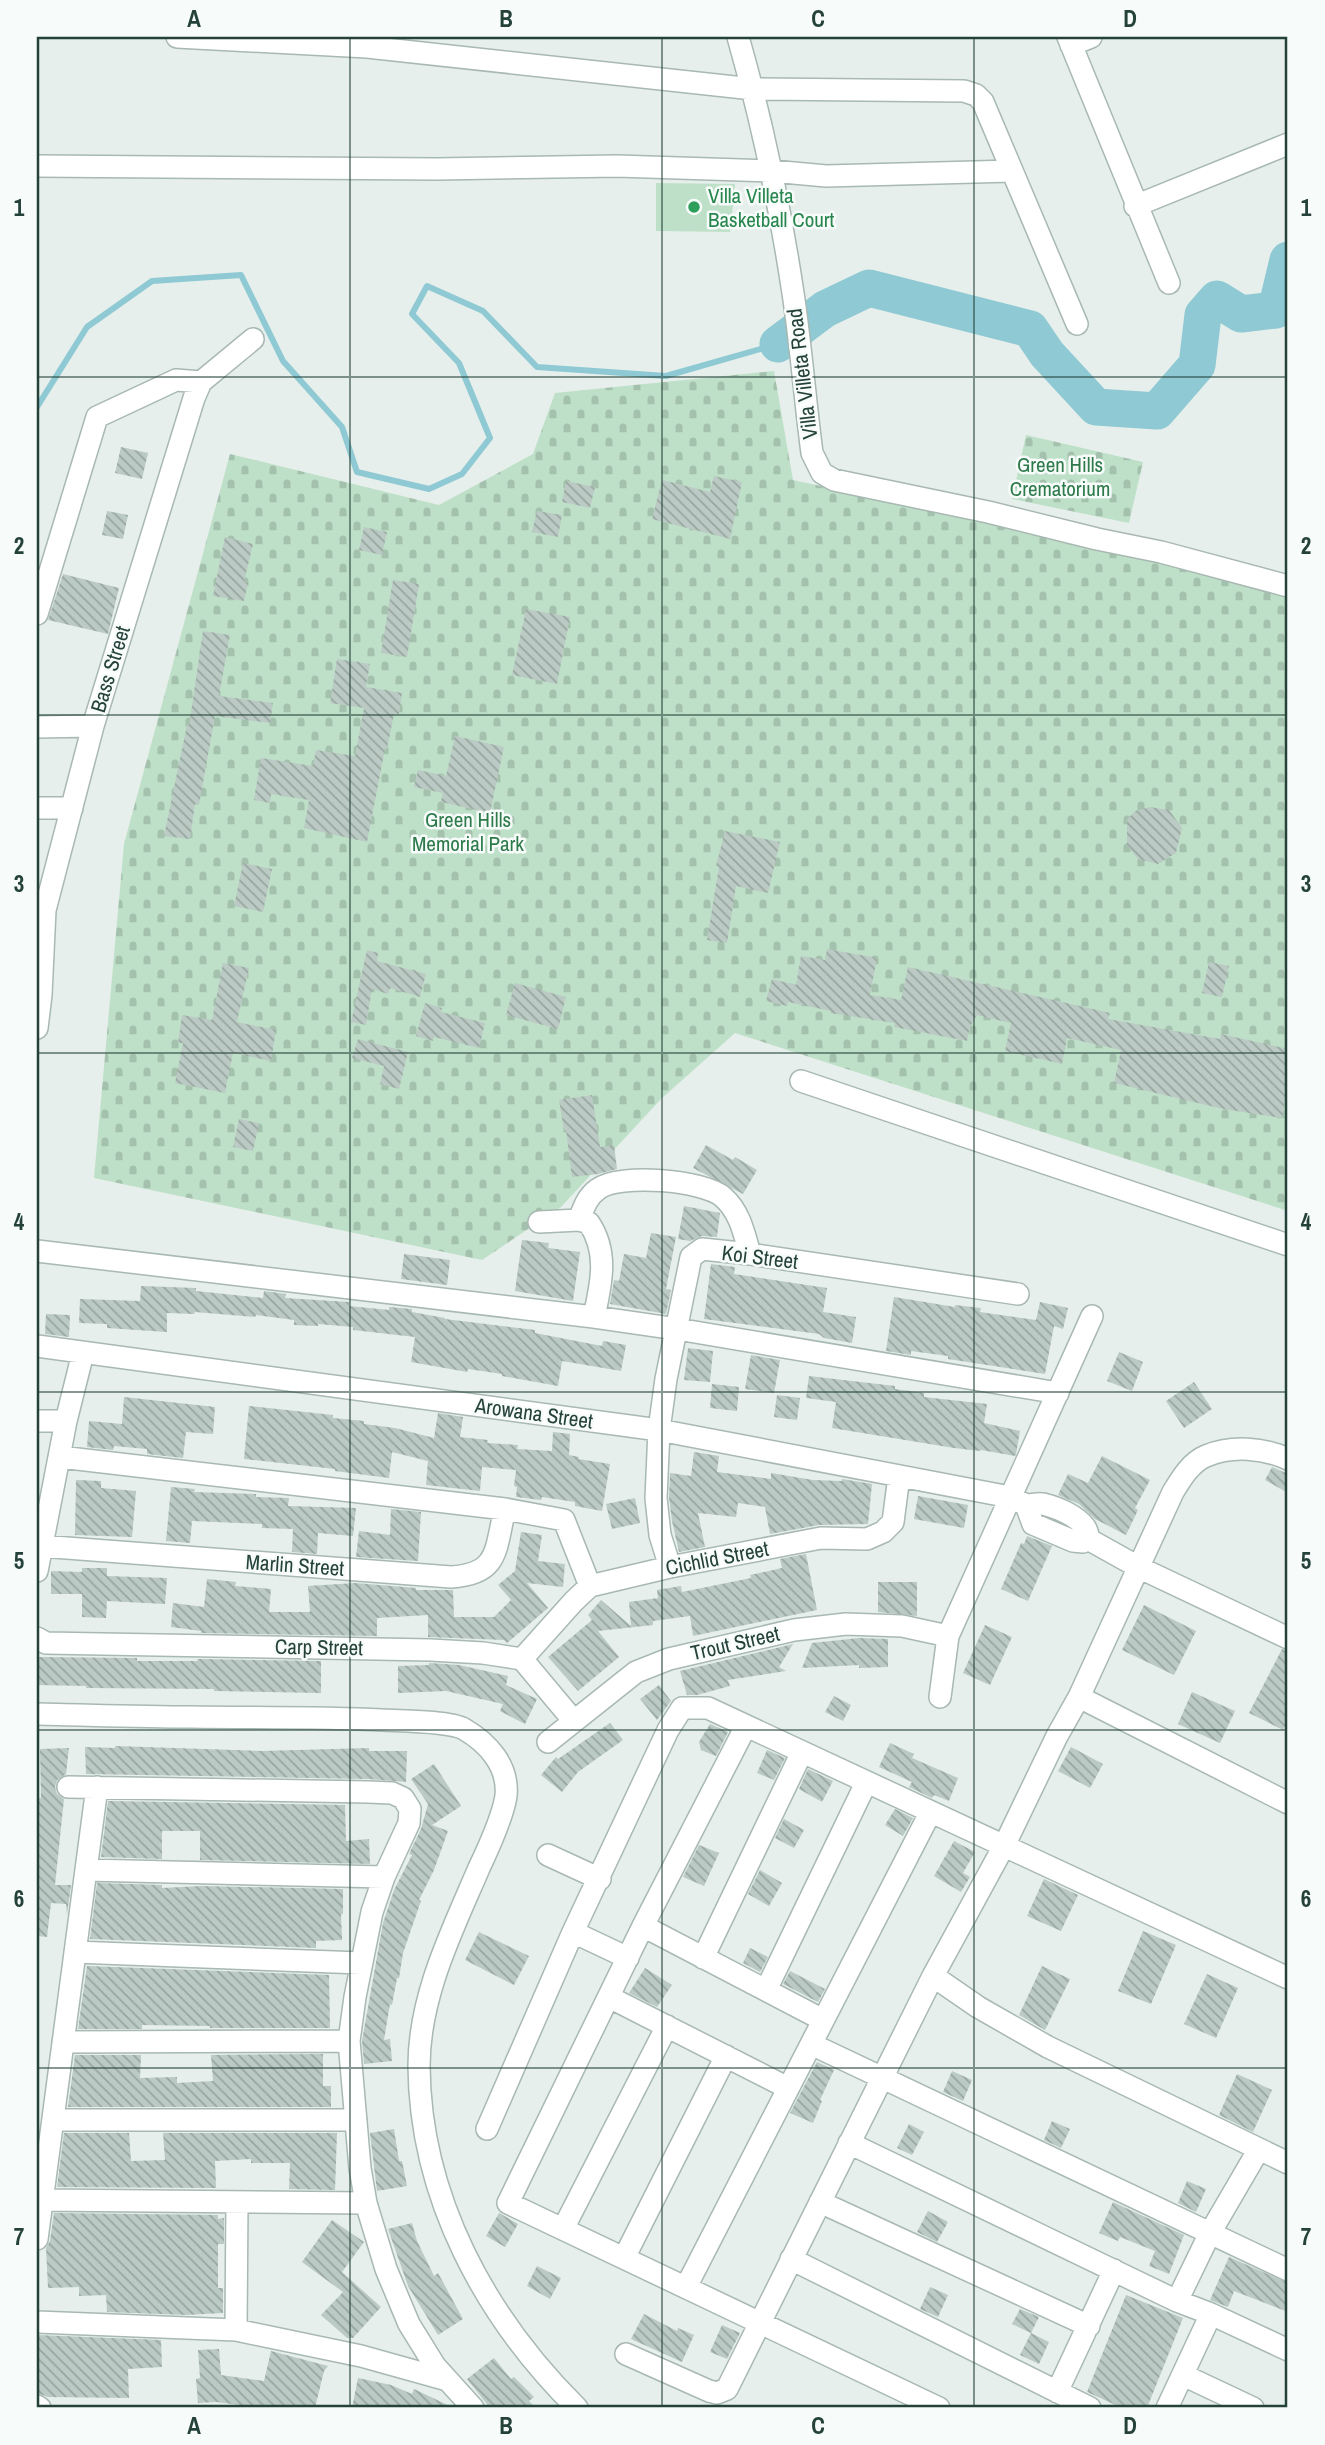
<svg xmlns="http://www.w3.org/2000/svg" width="1325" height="2445" font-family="'Archivo Narrow',sans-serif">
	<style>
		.grass { fill: #bfe0c8 }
		.cemetery { fill: url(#cemetery-stones) }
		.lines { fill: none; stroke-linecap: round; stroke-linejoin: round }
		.stream { stroke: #8ec9d4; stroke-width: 6 }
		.river { stroke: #8ec9d4; stroke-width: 37 }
		.building { fill: url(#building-back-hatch) }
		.minor-casing { stroke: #a8b8b2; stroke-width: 24 }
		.minor { stroke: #fff; stroke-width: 21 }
		.grid { fill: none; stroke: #24423a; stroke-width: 2; stroke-opacity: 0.55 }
		.leisure-dot { fill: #2e9e5b; stroke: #f7fbf9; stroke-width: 2.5 }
		.labels { text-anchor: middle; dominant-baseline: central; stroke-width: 5; stroke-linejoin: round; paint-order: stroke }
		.leisure-label { font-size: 21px; fill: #27864d; stroke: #f7fbf9; text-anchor: start }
		.street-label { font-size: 21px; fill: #24423a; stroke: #f7fbf9 }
		.park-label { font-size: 21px; fill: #2d7a4b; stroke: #f7fbf9 }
		.neatline { fill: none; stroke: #24423a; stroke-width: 2.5 }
		.grid-label { font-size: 23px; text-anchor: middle; font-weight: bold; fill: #24423a }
	</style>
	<defs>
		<pattern id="cemetery-stones" width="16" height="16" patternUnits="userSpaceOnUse" patternTransform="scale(1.75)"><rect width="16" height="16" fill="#bfe0c8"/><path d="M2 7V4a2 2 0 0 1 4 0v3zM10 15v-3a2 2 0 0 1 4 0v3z" fill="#a4c1ad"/></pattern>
		<pattern id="building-back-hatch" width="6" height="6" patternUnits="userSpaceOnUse" patternTransform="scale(1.75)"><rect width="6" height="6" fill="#bbcac4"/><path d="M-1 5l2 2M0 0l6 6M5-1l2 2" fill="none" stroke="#98a6a0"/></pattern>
	</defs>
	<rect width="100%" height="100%" fill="#e6efeb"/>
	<path class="grass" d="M656 183 735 184 730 232 656 231Z"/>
	<path class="cemetery" d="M774 371 793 480 1288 586V1211L735 1033 661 1099 561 1207 482 1260 94 1178 124 844 230 454 439 505 533 454 555 393Z
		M1026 435 1143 462 1129 523 1012 499Z"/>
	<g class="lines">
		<path class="stream" d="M37 407 87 327 152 281 241 275 283 361 342 427 357 472 429 489 462 474 490 438 459 363 412 314 427 286 483 311 537 367 666 376 778 344"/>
		<path class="river" d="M778 344 825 309 869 288 1030 329 1047 354 1096 407 1157 411 1197 365 1203 315 1217 299 1241 314 1276 310 1288 260"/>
	</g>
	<path class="building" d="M121 447 148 453 142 479 115 473Z
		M714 476 742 482 730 539 652 519 662 480 710 492Z
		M566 481 595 487 590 508 562 502Z
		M107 511 128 515 123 539 102 535Z
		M537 511 562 515 558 537 532 532Z
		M364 527 387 532 382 555 359 550Z
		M225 537 253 544 244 582 248 583 244 601 213 596Z
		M63 574 119 588 108 634 48 620Z
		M393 580 419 584 407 657 381 653Z
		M526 609 570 617 557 684 512 675Z
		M203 631 230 635 219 696 273 703 270 723 215 716 199 805 195 804 190 839 164 836 187 725 189 726Z
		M337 659 370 664 366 687 402 693 399 714H394L387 749H385L367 842 304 828 309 800 271 794 270 803 254 800 261 758 313 766 316 750 355 756 364 708 330 703Z
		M455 736 504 747 490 813 441 802 443 793 414 787 418 770 446 776Z
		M1150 807 1169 810 1182 828 1176 853 1158 864 1138 859 1127 845V820L1135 811Z
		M725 831 780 842 768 893 736 886 727 943 707 940 719 867 716 866Z
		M243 863 272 869 263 912 234 906Z
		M827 949 877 958 870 995 901 1000 908 967 1110 1013 1108 1019 1220 1039 1221 1034 1288 1049V1085L1282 1118 1223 1109 1114 1083 1121 1050 1067 1038 1062 1064 1005 1051 1011 1023 993 1019 977 1015 970 1027 967 1041 894 1027 895 1023 830 1013 831 1011 788 1002 787 1006 766 1001 772 979 796 985 801 956 825 960Z
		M367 950 378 953 377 961 426 974 420 997 390 988 388 994 372 989 366 1025 351 1022Z
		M1209 962 1229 966 1222 997 1202 993Z
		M223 963 249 968 237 1022 276 1030 271 1061 233 1053 225 1093 175 1083 183 1043H178L182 1015 212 1020Z
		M515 983 566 997 558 1029 506 1015Z
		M425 1003 442 1008 441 1012 485 1023 479 1048 434 1037 433 1041 416 1036Z
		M358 1039 408 1052 399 1089 380 1084 384 1066 352 1058Z
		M592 1095 600 1147 614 1145 617 1169 598 1174 572 1177 566 1130H564L559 1100Z
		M239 1119 259 1123 253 1151 233 1147Z
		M706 1145 733 1160 735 1157 757 1170 743 1194 693 1168Z
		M684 1206 720 1213 717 1237 702 1236 690 1241 678 1239Z
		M651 1233 676 1237 666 1289 671 1290 666 1314 610 1304 614 1280 619 1281 624 1254 646 1258Z
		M522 1240 549 1243 548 1248 580 1252 573 1301 515 1291Z
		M404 1254 450 1260 447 1285 401 1279Z
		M711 1264 735 1267 734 1274 827 1288 823 1312 856 1317 852 1343 824 1338 819 1334 704 1319Z
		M141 1286 196 1288V1291L263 1298 264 1291 286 1294 285 1298 349 1302V1306L389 1310V1307L412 1309V1312L445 1318V1319L535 1330V1333L602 1346 603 1341 626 1345 621 1371 562 1361 558 1386 502 1376V1374L468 1369 467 1372 411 1362 415 1337 353 1330V1327L318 1324V1326L294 1325V1320L256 1315 255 1317 195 1312 194 1314 167 1313V1332L107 1328V1324L79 1323 80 1299 140 1301Z
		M894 1297 955 1307V1305L981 1308 980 1312 1036 1320 1040 1302 1068 1308 1063 1329 1054 1326 1045 1374 948 1359V1356L911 1351V1355L886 1351Z
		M46 1314 70 1315 69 1337 45 1334Z
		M688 1348 713 1351 710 1382 684 1380Z
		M1119 1352 1143 1362 1132 1391 1107 1381Z
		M751 1355 780 1360 774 1393 745 1389Z
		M809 1376 895 1386V1389L924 1393V1397L987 1404 984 1423 1020 1431 1016 1454 1015 1456 981 1450 980 1451 954 1448 832 1428 836 1402 806 1398Z
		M1194 1382 1212 1409 1184 1428 1166 1401Z
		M712 1384 739 1387 737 1411 710 1408Z
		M777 1395 800 1398 797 1420 774 1417Z
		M124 1397 215 1407 213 1434 186 1432 183 1458 147 1454V1449L114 1446 113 1450 87 1447 89 1421 122 1424Z
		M249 1406 333 1415V1418L364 1421V1424L395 1428 434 1438 438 1413 463 1417 460 1437 488 1440 487 1443 518 1445 517 1449 552 1451 553 1432 570 1434 569 1455 579 1457 578 1459 610 1464 602 1511 575 1506V1502L542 1497 541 1500 516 1497 517 1487 514 1486 516 1470 482 1467 480 1491 426 1485 428 1461 392 1452 389 1478 335 1471V1469L244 1459Z
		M694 1452 719 1456 717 1472 771 1479V1473L813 1480 842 1481V1479L872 1484 868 1524 819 1525 770 1534 765 1507 738 1503 736 1517 698 1513 705 1547 679 1552 672 1521 669 1498 670 1473 691 1476Z
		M1102 1456 1150 1480 1135 1508 1138 1510 1126 1535 1095 1519 1079 1504 1058 1495 1068 1474 1088 1483Z
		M1272 1467 1288 1474V1493L1265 1480Z
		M76 1480 101 1481V1488L136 1491 132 1537 75 1535Z
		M171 1487 195 1489 194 1492 256 1494V1497L289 1498 288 1506 356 1508 353 1536 318 1533 317 1554 292 1552 293 1529 262 1528V1524L192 1521 190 1543 166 1541Z
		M918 1496 968 1505 964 1528 914 1519Z
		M635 1498 640 1523 612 1529 606 1504Z
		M391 1509 421 1512 418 1561 356 1557 359 1531 390 1535Z
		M521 1532 542 1535 538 1561 565 1564 563 1587 527 1583 548 1608 507 1643 504 1640 428 1637V1615L377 1618V1636L201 1633V1631L171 1627 173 1603 204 1607 207 1579 236 1582 235 1586 271 1589 269 1612H310L308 1586 355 1583 416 1588V1590H453L454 1617H494L511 1600 498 1585 515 1571Z
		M1027 1536 1052 1546 1028 1601 1001 1589 1021 1543 1024 1544Z
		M806 1554 817 1610 693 1636 690 1616 653 1621V1625L598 1631 619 1657 578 1691 548 1657 592 1620 588 1615 601 1600 631 1626 629 1602 658 1598 657 1590 681 1586 682 1592 751 1578 750 1575 782 1568 780 1559Z
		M82 1568H107V1576L167 1578 165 1604 107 1601 106 1618 82 1617V1594H51V1571L82 1572Z
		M878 1582H917V1616L878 1612Z
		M1144 1605 1196 1631 1174 1675 1122 1650Z
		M985 1625 1012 1637 990 1685 963 1673Z
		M859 1638 888 1639V1667L859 1668V1665L802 1668 812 1643Z
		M793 1644 779 1667 786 1671 728 1680 730 1686 697 1695H687L680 1671Z
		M1282 1649 1288 1651V1719L1283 1730 1249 1713Z
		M37 1657 137 1658V1661H197L198 1659 321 1661V1693L214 1691V1689L86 1688V1686L37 1685Z
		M429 1663 459 1665 508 1676 506 1685 537 1699 525 1724 500 1711 503 1704 446 1691 398 1693V1666L429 1665Z
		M659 1685 671 1701 657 1720 640 1699Z
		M1192 1692 1235 1711 1220 1743 1178 1724Z
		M834 1696 851 1705 843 1721 825 1712Z
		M610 1723 623 1740 578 1772 562 1792 541 1775 556 1757 558 1759Z
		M710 1724 728 1732 716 1756 701 1750 699 1742Z
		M890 1743 914 1754 912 1758 958 1778 949 1801 934 1795 932 1798 909 1787 912 1782 879 1767Z
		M115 1746 262 1751 369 1748V1751H407L406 1782 368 1779 86 1774 85 1747 115 1748Z
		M1071 1747 1103 1764 1090 1788 1058 1771Z
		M69 1748 66 1774 57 1780 55 1787 57 1794 64 1799 55 1885H71L67 1915 66 1904 51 1903 47 1937 37 1936V1798H41L40 1749Z
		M767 1750 785 1758 774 1780 757 1773Z
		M434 1764 461 1806 432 1825 448 1831 434 1870 419 1900 421 1901 403 1953 399 1978H397L392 2005 390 2004 384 2040 390 2039 392 2061 364 2064 362 2041 383 1923 394 1890 412 1855 409 1854 421 1829 428 1804 411 1779Z
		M808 1769 833 1781 822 1802 799 1789Z
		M108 1801 345 1805 346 1841 369 1839 370 1864 200 1860V1831H162V1859L101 1857Z
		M895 1809 913 1818 903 1836 885 1825Z
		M784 1819 804 1830 794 1848 775 1838Z
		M954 1841 975 1852 963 1873 970 1877 961 1892 934 1876Z
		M699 1845 719 1853 704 1886 683 1877Z
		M760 1870 782 1883 769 1906 748 1894Z
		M1044 1879 1078 1895 1061 1931 1027 1916Z
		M97 1883 162 1885V1888L201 1886 343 1889V1914H341L342 1940 316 1941V1948L90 1939Z
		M1143 1931 1176 1945 1151 2004 1118 1991Z
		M479 1932 529 1956 514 1985 465 1960Z
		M750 1948 768 1957 760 1972 743 1963Z
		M87 1966 329 1975 330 2028H210V2026L142 2025V2029H78Z
		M1042 1966 1070 1979 1045 2030 1019 2015Z
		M645 1968 672 1985 657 2007 629 1993Z
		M790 1971 825 1989 818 2002 783 1984Z
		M1207 1974 1238 1988 1216 2038 1184 2024Z
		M323 2054V2086H331V2107H68L75 2055H141L140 2078 177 2077V2083L213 2081 211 2055Z
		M817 2062 834 2070 820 2100 822 2101 813 2123 790 2113Z
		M952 2071 972 2080 963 2101 943 2092Z
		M1237 2074 1272 2090 1253 2132 1219 2115Z
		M1052 2121 1070 2129 1061 2148 1044 2140Z
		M909 2124 924 2132 912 2155 897 2148Z
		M394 2129 399 2161H402L407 2186 377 2191 370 2133Z
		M64 2133H129L131 2161 165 2160 163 2133H337L335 2190 289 2189 290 2163H251V2159L215 2161 216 2188 57 2187Z
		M1187 2181 1206 2189 1196 2212 1178 2203Z
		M1113 2202 1184 2235 1169 2274 1149 2266 1155 2251 1120 2237 1118 2241 1099 2233Z
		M928 2211 948 2222 937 2242 917 2232Z
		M54 2213 218 2215V2219L224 2218V2244H218V2288H223V2313L186 2315 107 2312 106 2295 79 2296V2287L48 2288 46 2248 50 2241Z
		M499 2213 518 2224 505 2247 486 2236Z
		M332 2220 364 2242 342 2272 381 2307 353 2338H347L321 2315 343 2292 302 2262Z
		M412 2223 417 2241 434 2276 438 2273 463 2319 438 2335 408 2286 388 2229Z
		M1229 2257 1288 2283V2312L1234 2291 1228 2307 1210 2300Z
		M537 2266 561 2278 550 2299 527 2286Z
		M930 2287 948 2295 938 2317 920 2309Z
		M1126 2295 1183 2318 1147 2408H1122L1087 2392Z
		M1020 2309 1039 2317 1031 2333 1012 2324Z
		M644 2314 677 2331 678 2328 694 2335 682 2362 631 2339Z
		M722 2325 740 2333 727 2359 710 2352Z
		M1031 2333 1049 2342 1039 2364 1020 2355Z
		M37 2335 161 2340 162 2367 128 2369 129 2398 48 2397 37 2393Z
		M219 2349 221 2375 264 2381 271 2351 328 2366 324 2371 315 2408H265L216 2402 198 2403 196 2379 200 2378 198 2350Z
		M494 2358 511 2379 514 2377 534 2397 529 2401 536 2408H490L467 2379Z
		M358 2378 391 2385 412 2394 414 2389 454 2408H352Z"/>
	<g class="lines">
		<g class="minor-casing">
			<path id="minor" d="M177 37 367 47 753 89 964 91 976 95 983 102 1077 324
				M738 37C762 121 780 207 793 293 801 346 805 400 812 453L822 473 834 480 988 512 1097 539 1161 552 1288 586
				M1068 37 1169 283
				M1071 45 1091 37
				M37 166 437 169 617 166 772 171 826 176 1012 171
				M1135 206 1288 144
				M37 614 97 417 176 380 201 382
				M37 727 93 726
				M37 808H72
				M37 1028 41 995 45 910 93 726 194 398 201 382 253 339
				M801 1081 1288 1245
				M579 1220C584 1207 587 1197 598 1189 619 1173 704 1180 723 1197 740 1212 744 1233 750 1254
				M539 1222 579 1220 589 1223C609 1253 601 1284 594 1317
				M37 1251 594 1317 677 1329 1058 1393
				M37 1346 659 1430 1010 1497 1026 1505
				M37 1421H66
				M60 1457 505 1509 564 1520 590 1586
				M1026 1505 1033 1524 1073 1541 1083 1542 1088 1539 1140 1568 1288 1638
				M1026 1505C1031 1505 1038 1503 1043 1504 1059 1508 1090 1520 1088 1539
				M40 1546 451 1577C500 1574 495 1549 505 1509
				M670 1567 660 1535 656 1498 659 1430 666 1379 691 1257 702 1249 750 1254 1018 1294
				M37 1571 66 1421 83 1353
				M37 1638 46 1643 431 1650 483 1653 522 1659 573 1720
				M522 1659 574 1601 590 1586 670 1567 821 1538 867 1539 883 1532 893 1522 899 1476
				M940 1697 948 1636 1092 1316
				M1079 1697 1288 1803
				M37 1714C88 1715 140 1717 191 1717 255 1718 318 1717 382 1720 401 1721 449 1721 464 1729 488 1743 509 1766 506 1796 503 1816 488 1849 479 1868 452 1931 419 1996 419 2066 420 2198 486 2318 577 2408
				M746 1726 643 1926 508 2203 939 2408
				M548 1742 636 1672 669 1659 794 1630 846 1624 902 1626 948 1636
				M68 1787 368 1792 392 1793 403 1798 410 1809 409 1823 384 1877 372 1912 355 1997 349 2041 360 2168 366 2203 386 2269 409 2324 435 2366 473 2408
				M548 1855 600 1879
				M86 1870 384 1877
				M643 1926 823 2020
				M573 1932 628 1958
				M75 1952 361 1963
				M703 1958 802 1752
				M933 1976 978 2007 1048 2047 1288 2163
				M766 1990 866 1783
				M609 1997 788 2088
				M63 2042 349 2041
				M811 2044 1288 2270
				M53 2120H356
				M487 2129 573 1932 668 1730 682 1708H708L1288 1978
				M849 2143 1177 2301 1211 2314 1288 2350
				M42 2200 366 2203
				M820 2202 1089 2326
				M563 2229 667 2026
				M37 2239 97 1787
				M624 2258 726 2056
				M791 2259 1090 2408
				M686 2287 930 1813
				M1177 2301 1210 2233 1259 2149
				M37 2322 236 2330 361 2356 447 2380
				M236 2330 237 2202
				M626 2354 709 2391 717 2393 727 2389 933 1976 1005 1844 1057 1736 1079 1697 1173 1492C1181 1479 1191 1462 1206 1456 1232 1445 1264 1448 1288 1459
				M1183 2375 1253 2408
				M1057 2392 1114 2270
				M37 2406 40 2408
				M1167 2408 1211 2314"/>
		</g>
		<use href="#minor" class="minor"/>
	</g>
	<path class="grid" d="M350 37V2408M662 37V2408M974 37V2408M37 377H1288M37 715H1288M37 1053H1288M37 1392H1288M37 1730H1288M37 2068H1288"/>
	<circle class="leisure-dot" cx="694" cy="207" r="7"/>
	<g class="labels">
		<g class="leisure-label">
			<text x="708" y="195">Villa Villeta<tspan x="708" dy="24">Basketball Court</tspan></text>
		</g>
		<g class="street-label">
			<text transform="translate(802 374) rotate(-97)">Villa Villeta Road</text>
			<text transform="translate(110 669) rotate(-73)">Bass Street</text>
			<text transform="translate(760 1257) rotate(7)">Koi Street</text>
			<text transform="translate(534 1413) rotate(8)">Arowana Street</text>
			<text transform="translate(717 1558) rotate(-11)">Cichlid Street</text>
			<text transform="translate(295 1565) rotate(4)">Marlin Street</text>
			<text transform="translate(735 1643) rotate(-13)">Trout Street</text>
			<text transform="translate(319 1647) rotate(1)">Carp Street</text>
		</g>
		<g class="park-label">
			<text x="1060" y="464">Green Hills<tspan x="1060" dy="24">Crematorium</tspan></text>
			<text x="468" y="819">Green Hills<tspan x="468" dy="24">Memorial Park</tspan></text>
		</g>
	</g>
	<rect width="1325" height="2445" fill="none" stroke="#f7fbf9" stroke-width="77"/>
	<rect x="38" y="38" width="1248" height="2368" class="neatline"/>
	<g class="grid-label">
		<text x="194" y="27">A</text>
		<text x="506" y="27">B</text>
		<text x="818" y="27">C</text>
		<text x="1130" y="27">D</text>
		<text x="19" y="216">1</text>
		<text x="1306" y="216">1</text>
		<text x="19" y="554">2</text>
		<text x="1306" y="554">2</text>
		<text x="19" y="892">3</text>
		<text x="1306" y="892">3</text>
		<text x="19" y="1230">4</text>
		<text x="1306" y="1230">4</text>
		<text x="19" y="1569">5</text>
		<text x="1306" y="1569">5</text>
		<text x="19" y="1907">6</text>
		<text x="1306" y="1907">6</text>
		<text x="19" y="2245">7</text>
		<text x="1306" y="2245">7</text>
		<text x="194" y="2434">A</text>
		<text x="506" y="2434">B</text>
		<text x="818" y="2434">C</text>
		<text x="1130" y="2434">D</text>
	</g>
</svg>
